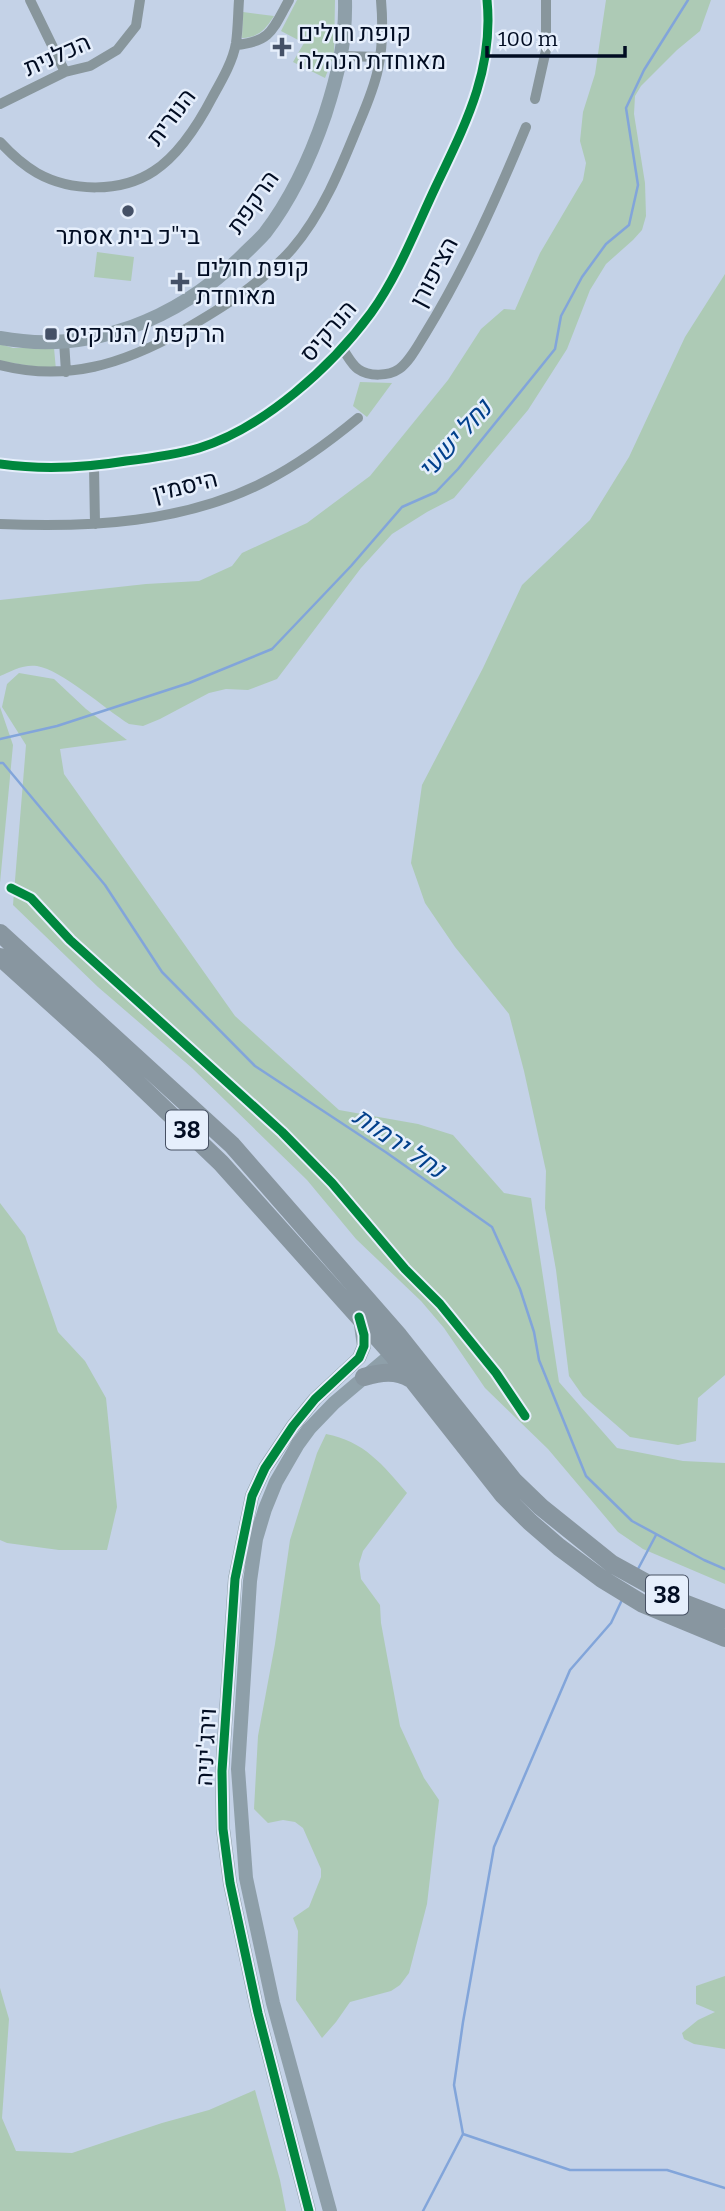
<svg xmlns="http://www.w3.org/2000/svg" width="725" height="2211" font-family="Bitter,Heebo,serif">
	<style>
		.green { fill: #adcab5 }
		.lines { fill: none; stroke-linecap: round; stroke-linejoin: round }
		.stream { stroke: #82a5da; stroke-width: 2.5 }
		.street { stroke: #88969c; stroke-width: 10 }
		.secondary { stroke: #8e9fa9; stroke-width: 14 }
		.highway { stroke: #8896a0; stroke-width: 18 }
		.cycleway-casing { stroke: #e6effc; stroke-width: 13 }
		.cycleway { stroke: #00873e; stroke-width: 9 }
		.poi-dot { fill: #455167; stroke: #e6effc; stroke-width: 2.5 }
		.labels { text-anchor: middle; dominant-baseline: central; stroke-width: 5; stroke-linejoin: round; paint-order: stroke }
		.shield { fill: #e6effc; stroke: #465063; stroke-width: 2 }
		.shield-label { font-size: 23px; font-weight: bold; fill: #010c22 }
		.poi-label { font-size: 24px; fill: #010c22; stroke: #e6effc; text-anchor: start }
		.street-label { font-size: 24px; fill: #010c22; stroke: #e6effc }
		.water-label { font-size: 26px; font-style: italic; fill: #02408c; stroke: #e6effc }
	</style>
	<rect width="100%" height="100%" fill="#c4d2e7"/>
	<path class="green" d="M297 0H335L334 55 325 78 293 62 304 43 281 31Z
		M606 0H711L700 31 677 50 641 86 635 96 634 114 645 183 646 216 642 230 633 240 606 264 590 290 567 349 528 410 454 498 427 512 392 534 361 568 277 679 248 690 226 689 209 693 160 719 143 726 129 724C105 709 62 670 37 666 24 664 11 671 0 676V600L146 584 199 581 232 566 242 553 307 523 370 476 448 380 481 329 504 309 515 310 540 253 583 180 586 163 580 141 583 112 595 74Z
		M243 12 274 16C265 30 259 37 242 38Z
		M97 252 134 257 131 281 94 277Z
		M725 274V1375L698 1398 696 1441 678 1445 630 1437 583 1396 569 1376 556 1270 545 1208 546 1171 524 1071 509 1014 455 947 425 903 411 863 422 785 483 668 522 585 590 520 629 457 685 337Z
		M0 344 13 348H54L56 370 0 361Z
		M360 382 392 383 367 417 353 406Z
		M19 673 54 679 86 709 127 740 60 749 64 774 235 1016 339 1110 418 1124 453 1135 504 1193 531 1198 559 1382 617 1448 683 1461 725 1463V1584L643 1549 618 1532 548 1449 485 1388 444 1328 421 1301 356 1239 307 1180 192 1068 98 987 13 905 26 745 2 707 7 684Z
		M0 707 13 745 0 883Z
		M0 1203 25 1236 58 1332 85 1361 106 1398 117 1507 107 1550H59L7 1543 0 1540Z
		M326 1434C364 1441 383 1465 407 1493L363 1551 359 1564 361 1579 380 1605 381 1623 400 1726 424 1778 439 1800 427 1904 409 1973 400 1985 391 1991 350 2002 336 2022 322 2038 296 2000 298 1931 293 1918 309 1907 321 1877V1869L303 1828 295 1822 283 1820 268 1823 254 1809 258 1736 275 1644 290 1540 317 1453Z
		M725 1976V2049L694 2044 684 2039 682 2033 698 2020 715 2012 696 2004V1986Z
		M0 1988 9 2019 2 2118 16 2151 72 2153 162 2123 209 2110 255 2090 280 2180 286 2211H0Z"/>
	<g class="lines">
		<path class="stream" d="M0 739 57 726 189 683 272 649 351 566 402 507 436 492 458 469 555 349 561 316 582 277 606 244 629 225 638 185 626 108 644 70 688 0
			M0 763H3L105 885 162 972 255 1066 387 1153 492 1227 520 1289 534 1332 539 1360 586 1476 632 1521 704 1560 725 1569
			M638 1569 656 1535
			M621 1602 611 1623 570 1670 494 1847 463 2022 454 2085 463 2134 570 2170H667L725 2188
			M423 2211 463 2134"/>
		<path class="street" d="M30 0 65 72
			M236 45C271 42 273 29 289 0
			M343 56 380 57
			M535 99 546 50V0
			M0 104 65 72 90 66 117 50 136 26 140 0
			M0 142C11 154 23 165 37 173 71 192 121 193 154 171 180 154 199 123 213 96 222 80 233 61 236 43 238 29 238 14 239 0
			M64 341 66 372
			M342 348C347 355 352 365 358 369 369 377 389 376 399 369 410 361 418 345 425 334 465 269 497 197 526 127
			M0 365C67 382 123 364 182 331 222 308 261 284 292 249 322 214 340 170 357 128 365 109 374 89 378 69 383 46 383 23 381 0
			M0 464C43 470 84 468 126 461 151 458 175 455 199 448 264 428 332 366 371 313 399 274 416 228 436 186 465 125 494 70 487 0
			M94 466 95 524
			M0 524C89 528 185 523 266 481 299 464 329 442 358 418
			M11 888 31 898 70 940 282 1132 332 1183 405 1269 440 1304 496 1373 525 1416"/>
		<path class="secondary" d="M0 338C91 355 178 319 242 256 250 248 258 241 265 233 292 198 311 156 325 115 338 75 346 42 345 0
			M309 2211 258 2013 230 1883 223 1829 222 1771 235 1579 252 1496 265 1468 293 1426 315 1399 359 1358 364 1346 360 1318
			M330 2211 273 2003 246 1878 238 1769 250 1581 256 1539 265 1509 276 1482 298 1444 309 1429 334 1403 392 1354 396 1347"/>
		<path class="highway" d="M0 933 232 1145 399 1336 514 1481 541 1507 612 1564 681 1602 725 1619
			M0 957 104 1051 221 1163 392 1354 503 1495 530 1522 559 1547 602 1579 643 1604 725 1638
			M364 1377C381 1372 396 1370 411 1379"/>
		<g class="cycleway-casing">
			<path id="cycleway" d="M0 464C43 470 84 468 126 461 151 458 175 455 199 448 264 428 332 366 371 313 399 274 416 228 436 186 465 125 494 70 487 0
				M11 888 31 898 70 940 282 1132 332 1183 405 1269 440 1304 496 1373 525 1416
				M309 2211 258 2013 230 1883 223 1829 222 1771 235 1579 252 1496 265 1468 293 1426 315 1399 359 1358 364 1346V1335L359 1317"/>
		</g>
		<use href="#cycleway" class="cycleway"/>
	</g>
	<g class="poi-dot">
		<path d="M278.5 36.5h7v7h7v7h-7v7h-7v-7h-7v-7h7z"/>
		<circle cx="128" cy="211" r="7"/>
		<path d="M176.5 271.5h7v7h7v7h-7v7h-7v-7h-7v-7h7z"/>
		<rect x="44" y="327" width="14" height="14" rx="3.5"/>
	</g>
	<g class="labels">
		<g class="shield">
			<rect x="166" y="1110.5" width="42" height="39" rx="5"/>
			<rect x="646" y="1575.5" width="42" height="39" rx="5"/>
		</g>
		<g class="shield-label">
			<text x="187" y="1130">38</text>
			<text x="667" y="1595">38</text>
		</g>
		<g class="poi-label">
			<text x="298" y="33">קופת חולים<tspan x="298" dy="28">מאוחדת הנהלה</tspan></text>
			<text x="128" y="236" text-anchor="middle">בי"כ בית אסתר</text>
			<text x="196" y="268">קופת חולים<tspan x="196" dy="28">מאוחדת</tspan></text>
			<text x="65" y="334">הרקפת / הנרקיס</text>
		</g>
		<g class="street-label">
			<text transform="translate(57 55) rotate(-24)">הכלנית</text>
			<text transform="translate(171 117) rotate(-53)">הנורית</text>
			<text transform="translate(253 202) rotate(-55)">הרקפת</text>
			<text transform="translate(434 272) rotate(-62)">הציפורן</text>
			<text transform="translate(328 331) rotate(-49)">הנרקיס</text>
			<text transform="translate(185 486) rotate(-14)">היסמין</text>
			<text transform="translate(206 1747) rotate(-87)">וירג'יניה</text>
		</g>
		<g class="water-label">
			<text transform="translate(455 439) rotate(-48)">נחל ישעי</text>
			<text transform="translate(399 1143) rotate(34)">נחל ירמות</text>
		</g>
	</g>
	<path d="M487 46v10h138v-10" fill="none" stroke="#010c22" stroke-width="3.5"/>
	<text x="498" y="46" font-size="21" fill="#010c22" stroke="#e6effc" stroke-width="5" paint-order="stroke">100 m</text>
</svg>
